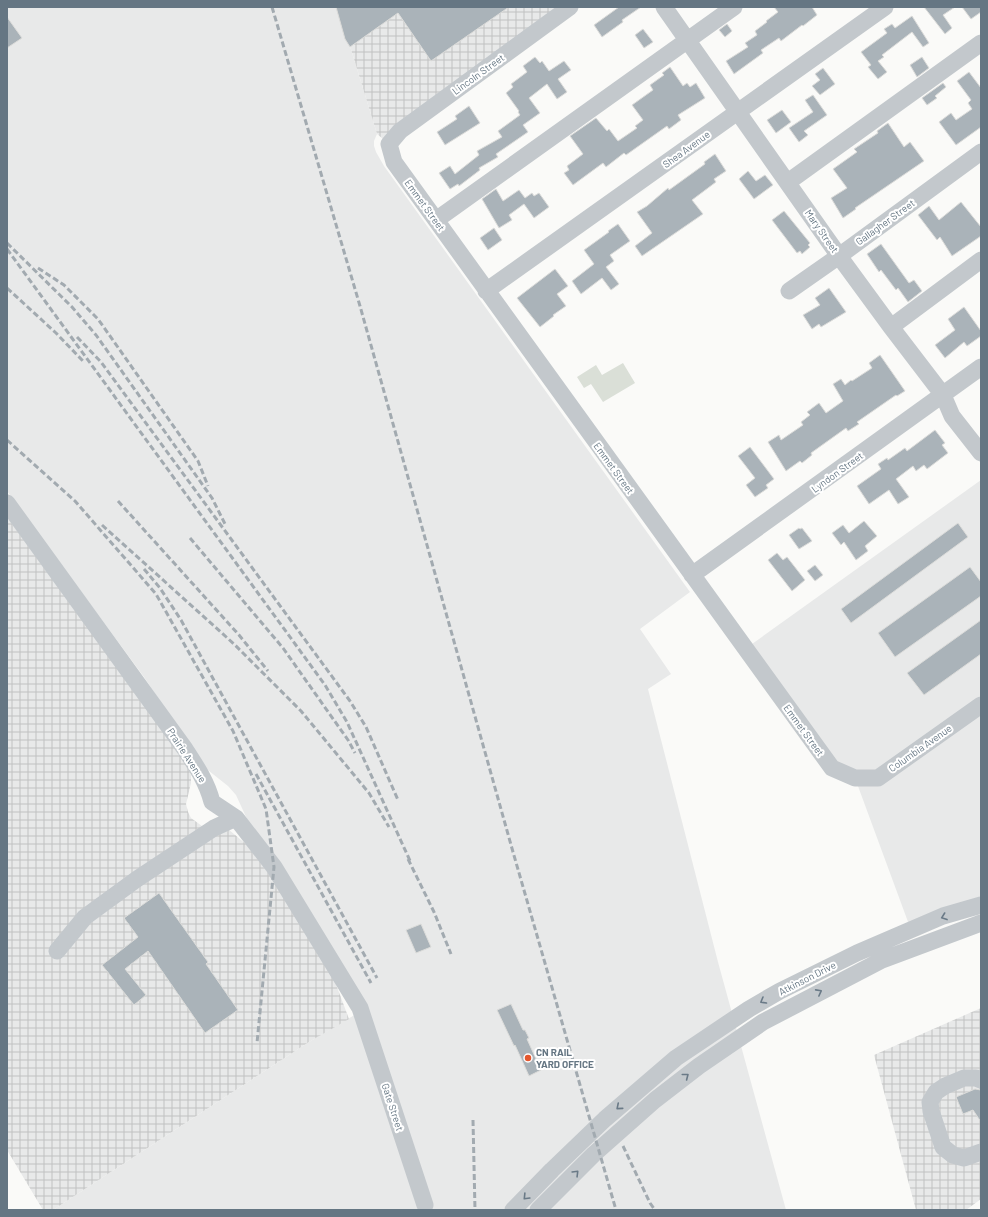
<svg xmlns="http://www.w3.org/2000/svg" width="988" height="1217" font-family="Barlow,sans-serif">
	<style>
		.built { fill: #e8e9e9 }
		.industrial { fill: url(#industrial-grid) }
		.garden { fill: #dadfd7 }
		.building { fill: #aab3b9; stroke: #dcdcda }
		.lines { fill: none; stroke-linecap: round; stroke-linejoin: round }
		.minor { stroke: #c3c8cc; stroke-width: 17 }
		.rail { stroke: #a2aab0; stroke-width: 3; stroke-dasharray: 6 3; stroke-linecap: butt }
		.oneway { stroke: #6a7a87 }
		.poi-dot { fill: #e4572e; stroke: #fff; stroke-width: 1.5 }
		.labels { text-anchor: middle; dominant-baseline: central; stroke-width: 4; stroke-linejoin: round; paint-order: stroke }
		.street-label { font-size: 10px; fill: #657683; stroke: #fff }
		.poi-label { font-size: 10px; font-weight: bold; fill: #657683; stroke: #fff; text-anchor: start }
	</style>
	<defs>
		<pattern id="industrial-grid" width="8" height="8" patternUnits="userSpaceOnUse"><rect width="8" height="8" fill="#e8e9e9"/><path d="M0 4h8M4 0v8" fill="none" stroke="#c0c1c2"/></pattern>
	</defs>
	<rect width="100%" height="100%" fill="#fafaf8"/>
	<path class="built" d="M7 7H338L377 134 374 141V146L376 152 384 166 690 592 640 629 671 674 648 689 718 962 786 1210H53L309 1042 368 1007 247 819 236 795 228 786 204 767 144 677 7 491Z
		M981 480V905L911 930 855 778 832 768 745 649Z"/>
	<path class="industrial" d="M338 7H570L389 144 377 134Z
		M7 517 184 759 191 775V783L186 804 188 812 191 818 202 826 228 829 247 845 279 887 334 979 349 1019 309 1042 53 1210H43L7 1150Z
		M981 1008V1199L966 1210H916L874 1055Z"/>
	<path class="garden" d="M623 363 635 383 603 402 591 384 584 388 577 377 596 365 602 375Z"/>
	<path class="building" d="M336 7H509L431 61 398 13 350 47 345 39Z
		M619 7H641L622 20 623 22 602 37 594 25Z
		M774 7H812L817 15 803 26 802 25 781 41 779 38 761 50 763 53 734 74 726 61 748 47 745 43 757 35 755 31 767 22 766 21 778 12Z
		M924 7H955L943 15 952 28 945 34Z
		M962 7H981V12L971 19Z
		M912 16 929 43 923 47 912 32 882 55 884 57 878 61 887 72 878 79 868 67 871 65 861 52 887 33 884 29 892 24 895 28Z
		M7 17 22 38 7 48Z
		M727 24 732 31 725 37 719 30Z
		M643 29 653 42 644 48 635 35Z
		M535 57 540 63 542 61 549 71 564 61 571 70 558 79 567 92 557 99 547 84 529 98 540 113 523 125 528 132 496 154 498 157 479 168 480 170 459 186 458 184 450 189 439 173 450 166 455 174 479 155 477 151 502 137 498 131 520 115 518 112 519 111 506 93 513 87 511 84 527 72 523 66Z
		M922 57 929 68 917 77 910 65Z
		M670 67 683 86 687 83 690 87 696 83 705 98 678 115 681 120 669 129 667 126 626 155 624 153 606 167 603 163 573 185 564 173 569 170 567 166 583 154 570 136 596 118 607 131 609 129 618 141 637 128 635 126 643 120 632 105 653 90 650 85 664 75 662 73Z
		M823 68 835 84 820 95 812 86 820 80 815 74Z
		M969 72 981 88V127L956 145 939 122 951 113 956 120 972 109 968 103 971 100 957 81Z
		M943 83 946 87 935 96 937 98 927 105 922 98Z
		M813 95 827 115 804 131 808 135 799 142 789 128 813 112 805 100Z
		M469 106 480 123 445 145 437 132 457 119 455 116Z
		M782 110 791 122 776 133 767 120Z
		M888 123 904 147 910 142 924 161 855 208 856 209 843 218 831 198 847 188 833 169 857 152 854 149 878 133 877 131Z
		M715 154 726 171 714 179 716 182 692 200 703 214 642 256 635 246 652 233 637 212 647 206 668 188 669 190 705 164 704 162Z
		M748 171 756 181 765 175 773 185 754 199 739 179Z
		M496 189 503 201 519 190 525 198 532 193 534 196 539 193 549 207 534 218 524 204 509 215 512 220 499 228 482 199Z
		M961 202 981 227V236L952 256 940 237 937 240 918 215 929 206 939 220Z
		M784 211 810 243 808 245 810 247 802 254 800 251 797 253 772 220Z
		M618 224 630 241 610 255 614 261 606 267 619 284 611 290 602 278 581 294 572 281 594 264 584 250 609 232 608 231Z
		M494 228 502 240 488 250 480 238Z
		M881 244 909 283 914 280 922 291 908 302 898 288 896 290 881 270 879 272 867 254Z
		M555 269 568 286 557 294 566 306 553 315 554 316 540 327 517 298Z
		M829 288 846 312 821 327 819 324 812 329 803 315 820 305 815 298Z
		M964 307 981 331V336L967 346 964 342 945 358 935 345 955 330 948 319Z
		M880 355 905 391 897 396 896 395 857 422 859 424 848 431 846 428 811 453 812 455 802 463 800 461 786 471 768 442 779 435 781 440 803 425 801 422 810 415 807 412 819 403 826 413 843 401 833 384 841 379 845 385 851 380 852 381 872 368 869 363Z
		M935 430 945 443 942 445 948 453 927 469 924 465 916 471 913 466 896 479 909 497 898 504 889 490 869 504 857 486 881 469 878 464 887 458 888 460 905 448 907 451Z
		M750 447 774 479 766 485 768 488 755 497 746 485 755 478 738 456Z
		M864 521 877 536 865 546 868 551 856 560 844 542 841 545 832 533 843 525 849 533Z
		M958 523 968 537 851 623 841 609Z
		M799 528 800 529 802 528 812 541 799 549 789 535Z
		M777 553 783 560 787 557 805 580 792 591 768 560Z
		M815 565 823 575 815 581 807 571Z
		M970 567 981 582V596L895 657 878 633Z
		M981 620V654L924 695 907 673Z
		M159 893 208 962 206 964 238 1010 205 1033 148 951 125 969 146 995 134 1005 102 965 138 937 124 918Z
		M421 924 431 947 416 953 406 930Z
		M511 1004 523 1030H525L529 1038 527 1039 541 1070 529 1076 515 1045 514 1046 497 1010Z
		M975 1089 981 1090V1122L973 1110 963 1114 956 1097Z"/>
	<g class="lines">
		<path class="minor" d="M570 7 400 131 389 144 394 162 832 768 855 778H878L981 705
			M664 7 839 256 891 327 943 395 952 416 981 453
			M788 182 981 43
			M436 220 734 7
			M486 291 885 7
			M789 291 839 256 981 152
			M891 327 981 260
			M7 503 185 749C196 766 207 782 212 802L236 818 274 867 360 1008 425 1205
			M692 575 981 367
			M57 951 85 917 137 879 214 828 236 818
			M981 1080 976 1078H964L945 1086 936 1092 930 1102 931 1111 943 1147 953 1155 964 1158 981 1152
			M513 1210 552 1170 605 1119 676 1058 749 1009 780 991 857 953 943 916 981 905
			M538 1210 594 1154 655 1100 699 1066 763 1022 882 960 981 923"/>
		<path class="rail" d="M272 7 360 306 513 852 616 1210
			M7 243 72 307 96 335 212 498 225 524
			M7 249 325 685 347 722 411 863
			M38 268 64 285 98 319 198 461 208 486
			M7 288 56 333 83 361
			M77 337 101 362 350 701 366 727 398 800
			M7 440 75 501 156 594 233 731 266 809 274 867 257 1043
			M118 501 239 635 268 671
			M102 525 234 644 301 711 369 793 389 827
			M190 538 283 648 348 740 355 753
			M144 569 160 588 181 620 377 978
			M256 774 371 983
			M408 859 434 912 451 954
			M473 1120 475 1210
			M623 1146 650 1203 655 1210"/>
	</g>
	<defs><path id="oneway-chevron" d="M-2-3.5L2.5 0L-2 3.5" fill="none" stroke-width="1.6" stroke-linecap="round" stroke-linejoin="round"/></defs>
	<g class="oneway">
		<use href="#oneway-chevron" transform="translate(944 917) rotate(160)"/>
		<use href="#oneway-chevron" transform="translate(819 992) rotate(-28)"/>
		<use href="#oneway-chevron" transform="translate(763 1001) rotate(150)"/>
		<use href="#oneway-chevron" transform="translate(686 1076) rotate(-38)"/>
		<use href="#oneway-chevron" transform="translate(619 1107) rotate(140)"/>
		<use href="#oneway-chevron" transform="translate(576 1173) rotate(-45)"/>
		<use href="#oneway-chevron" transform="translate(526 1197) rotate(134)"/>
	</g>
	<circle class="poi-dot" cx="528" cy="1058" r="4"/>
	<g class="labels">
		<g class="street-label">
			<text transform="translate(478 74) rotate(-36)">Lincoln Street</text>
			<text transform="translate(686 149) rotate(-36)">Shea Avenue</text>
			<text transform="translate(425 205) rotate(54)">Emmet Street</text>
			<text transform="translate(885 222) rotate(-36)">Gallagher Street</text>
			<text transform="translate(822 231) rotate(55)">Mary Street</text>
			<text transform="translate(614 468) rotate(54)">Emmet Street</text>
			<text transform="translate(837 472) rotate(-36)">Lyndon Street</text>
			<text transform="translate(804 730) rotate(54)">Emmet Street</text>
			<text transform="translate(920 748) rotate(-35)">Columbia Avenue</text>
			<text transform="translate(187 755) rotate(57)">Prairie Avenue</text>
			<text transform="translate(807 978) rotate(-27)">Atkinson Drive</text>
			<text transform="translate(393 1107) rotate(72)">Gate Street</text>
		</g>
		<g class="poi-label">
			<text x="536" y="1052">CN RAIL<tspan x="536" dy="12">YARD OFFICE</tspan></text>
		</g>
	</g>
	<rect width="988" height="1217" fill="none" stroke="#657683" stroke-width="16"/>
</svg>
